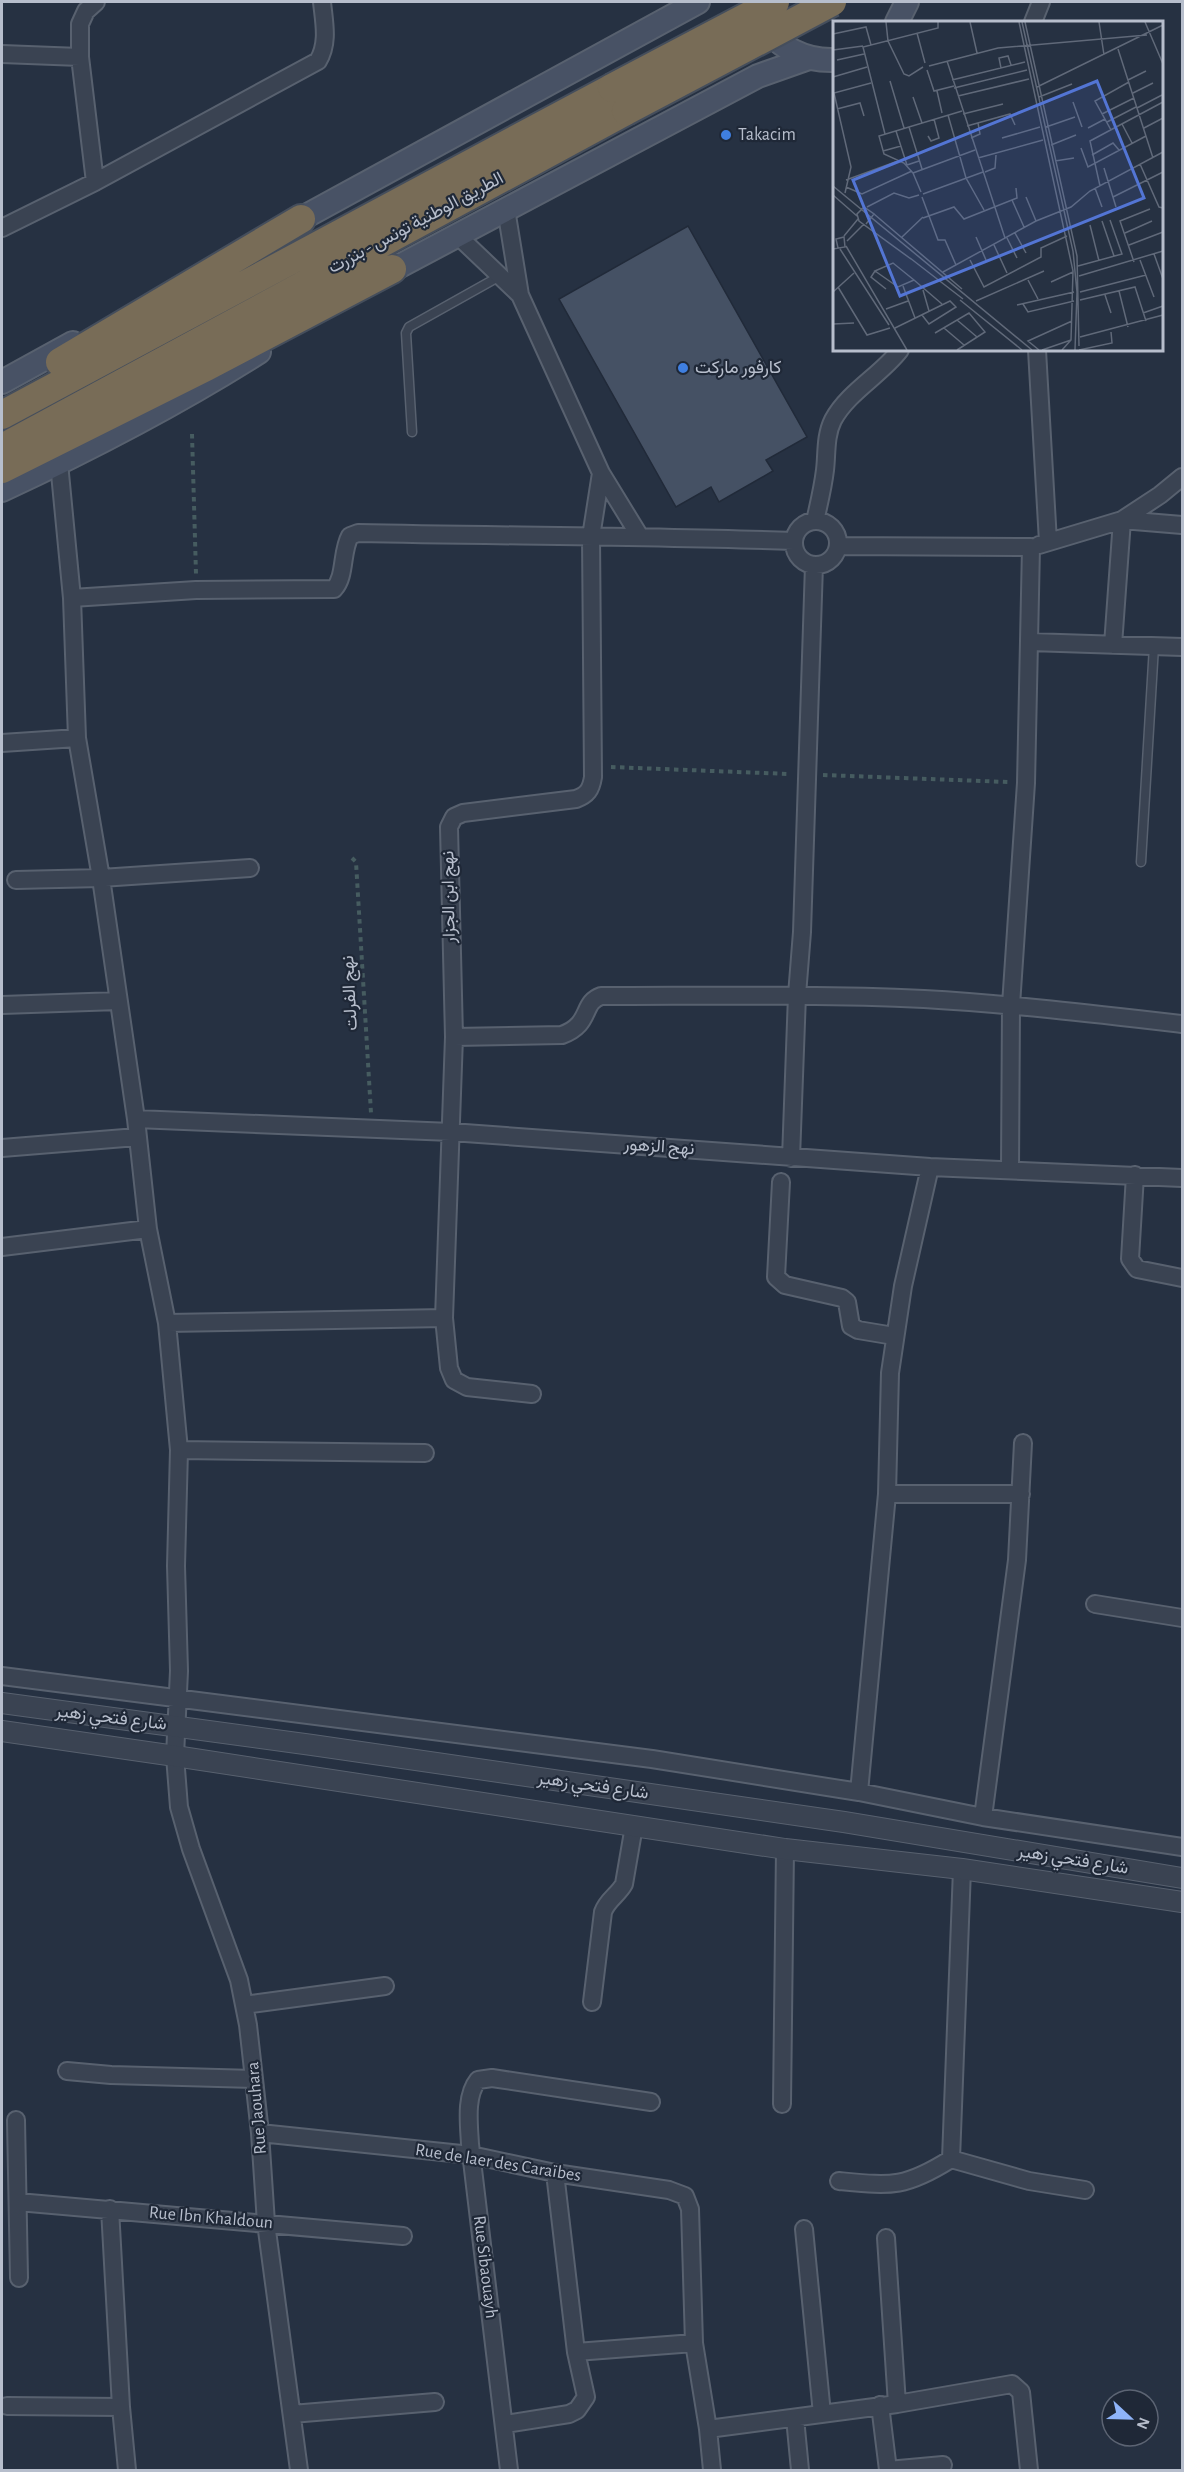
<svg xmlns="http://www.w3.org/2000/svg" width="1184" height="2472" font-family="'Alegreya Sans',Vazirmatn,sans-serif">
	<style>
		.building { fill: #455164; stroke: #212a39; stroke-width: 1.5 }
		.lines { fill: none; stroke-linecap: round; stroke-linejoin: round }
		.service-casing { stroke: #58616f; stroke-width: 11 }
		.minor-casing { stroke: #58616f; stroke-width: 20 }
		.tertiary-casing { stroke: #58616f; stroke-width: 22 }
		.secondary-casing { stroke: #58616f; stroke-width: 26 }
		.motorway-casing { stroke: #454e5c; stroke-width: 32 }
		.path { stroke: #465c60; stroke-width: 4; stroke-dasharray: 4.5 4.5; stroke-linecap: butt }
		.service { stroke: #3a4352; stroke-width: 8 }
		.minor { stroke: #3a4352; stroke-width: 16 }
		.tertiary { stroke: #3a4352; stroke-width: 20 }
		.secondary { stroke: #485265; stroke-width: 22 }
		.motorway { stroke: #786c57; stroke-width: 28 }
		.motorway-bridge-casing { stroke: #454e5c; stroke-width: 32; stroke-linecap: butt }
		.motorway-bridge { stroke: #786c57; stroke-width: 28 }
		.shop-dot { fill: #3f7fe0; stroke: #1f2837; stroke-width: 2 }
		.labels { text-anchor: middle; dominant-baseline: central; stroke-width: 4.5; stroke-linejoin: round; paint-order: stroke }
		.poi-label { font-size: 18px; fill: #b7becc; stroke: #1f2837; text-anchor: start }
		.street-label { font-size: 18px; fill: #b7becc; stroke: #1f2837 }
		.inset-road { fill: none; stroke: #606979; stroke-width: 1.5 }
		.view { fill: #5375d4; fill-opacity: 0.15; stroke: #5375d4; stroke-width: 3 }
		.inset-edge { fill: none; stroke: #b7becc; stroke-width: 3 }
	</style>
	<rect width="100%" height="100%" fill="#263142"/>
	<path class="building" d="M688 226 807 437 766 460 773 471 719 502 711 487 676 507 559 299Z"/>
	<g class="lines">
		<g class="service-casing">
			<path id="service" d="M412 432 406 333 409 327 500 276
				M1141 862 1154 646"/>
		</g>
		<g class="minor-casing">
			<path id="minor" d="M1033 22 1041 2
				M2 54 80 57
				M95 182 80 57V24L86 11 96 2
				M506 209 520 295 601 473 639 535
				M2 228 95 182 318 61C329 43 324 22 322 2
				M457 235 520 295
				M1037 350 1048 542
				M59 463 72 598 77 738 101 878 136 1119 148 1229 167 1323 179 1450 176 1566 179 1671 175 1756 179 1807 191 1849 239 1980 248 2025 260 2133 266 2223 299 2470
				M794 543a22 22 0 1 1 44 0a22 22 0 1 1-44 0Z
				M815 521C819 504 823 487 825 470 827 454 825 436 833 420 848 392 881 375 900 350
				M1039 545 1122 520 1160 495 1182 477
				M838 546 1031 547 1026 783 1011 1005 1010 1169
				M72 598 196 590 334 589C346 576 341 552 350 536L358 533C503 536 649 536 794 541
				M1030 642 1182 647
				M1113 645 1122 520 1182 525
				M2 743 77 738
				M16 880 101 878 250 868
				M2 1005 118 1001
				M454 1037 562 1035C592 1024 581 1003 601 996 709 996 816 994 924 999 1011 1004 1096 1014 1182 1024
				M136 1119 451 1132 930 1167 1182 1178
				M2 1148 137 1137
				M791 1158 797 995 802 932 814 565
				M1135 1175 1130 1259 1137 1269 1182 1278
				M781 1182 776 1277 785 1285 842 1298 847 1302 851 1326 858 1330 894 1336
				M2 1247 148 1229
				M167 1323 444 1318
				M532 1394 467 1387 454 1380 449 1368 444 1318 454 1037 449 827 454 817 463 813 576 799C587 795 591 790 593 777L591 537 601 473
				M179 1450 425 1453
				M887 1494H1021
				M1095 1604 1182 1618
				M2 1676 652 1759 859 1792 983 1817 1182 1847
				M859 1792 887 1494 890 1373 903 1286 930 1167
				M983 1817 1017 1560 1023 1443
				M592 2002 603 1912C607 1900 618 1895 624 1884L634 1826
				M244 2005 385 1986
				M67 2071 111 2075 254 2079
				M782 2104 785 1849
				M16 2120 19 2278
				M260 2133 471 2155 555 2173 669 2190 685 2196 690 2209 694 2343 708 2429 712 2470
				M951 2159 962 1869
				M839 2181C892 2186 905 2188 951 2159L1029 2181 1085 2190
				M18 2202 403 2236
				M110 2209 121 2407 127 2470
				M804 2229 822 2414
				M886 2238 897 2404
				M576 2352 694 2343
				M880 2405 888 2470
				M7 2406 121 2407
				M292 2414 435 2402
				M795 2418 800 2470
				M505 2424 569 2414 577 2410 586 2397 576 2352 555 2173
				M708 2429 897 2404 1012 2384 1021 2392 1029 2470
				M509 2470 470 2144C469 2124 465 2096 478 2080L492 2078 651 2102
				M888 2470 943 2465"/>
		</g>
		<g class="tertiary-casing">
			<path id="tertiary" d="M2 1703 312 1745 844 1822 1182 1878
				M2 1731 175 1756 785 1849 962 1869 1182 1902"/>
		</g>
		<g class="secondary-casing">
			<path id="secondary" d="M763 22C777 48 806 61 834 60
				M897 22 907 2
				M286 227 698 2
				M379 277 758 76 809 58
				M2 382 73 343
				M2 490C90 449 177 404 259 352"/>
		</g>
		<g class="motorway-casing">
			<path id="motorway" d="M60 362 301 219
				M2 415 612 88
				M2 448 626 111
				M2 469 206 367 392 269"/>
		</g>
		<path class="path" d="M192 434 196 574
			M611 767 789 774
			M823 775 1008 782
			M352 858 356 862 371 1113"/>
		<use href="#service" class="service"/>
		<use href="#minor" class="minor"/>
		<use href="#tertiary" class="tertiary"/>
		<use href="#secondary" class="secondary"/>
		<use href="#motorway" class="motorway"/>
		<g class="motorway-bridge-casing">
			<path id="motorway-bridge" d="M612 88 775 2
				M626 111 832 2"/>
		</g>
		<use href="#motorway-bridge" class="motorway-bridge"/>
	</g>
	<g class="shop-dot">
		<circle cx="726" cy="135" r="6"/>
		<circle cx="683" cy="368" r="6"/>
	</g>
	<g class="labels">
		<g class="poi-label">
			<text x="738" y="135">Takacim</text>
			<text x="695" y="368">كارفور ماركت</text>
		</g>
		<g class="street-label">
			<text transform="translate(416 223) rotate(-28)">الطريق الوطنية تونس - بنزرت</text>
			<text transform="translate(449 897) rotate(-91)">نهج ابن الجزار</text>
			<text transform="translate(350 993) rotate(-93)">نهج الفرلت</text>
			<text transform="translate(659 1147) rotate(4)">نهج الزهور</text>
			<text transform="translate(111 1718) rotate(7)">شارع فتحي زهير</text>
			<text transform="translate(593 1786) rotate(8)">شارع فتحي زهير</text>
			<text transform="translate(1073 1860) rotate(9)">شارع فتحي زهير</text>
			<text transform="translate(257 2108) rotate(-95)">Rue Jaouhara</text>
			<text transform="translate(498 2163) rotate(9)">Rue de laer des Caraïbes</text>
			<text transform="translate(211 2218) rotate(5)">Rue Ibn Khaldoun</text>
			<text transform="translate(485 2267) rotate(83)">Rue Sibaouayh</text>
		</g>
	</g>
	<g transform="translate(833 21)">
		<rect width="330" height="330" fill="#263142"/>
		<path class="inset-road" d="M53 1 55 20 71 53 76 55 90 46M137 1 144 32M186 1 240 250 238 319 229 329M189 1 240 230 244 271 242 329M192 1 244 235 246 325M266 1 271 34M312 1 330 43M84 12 92 42M0 13 33 6 38 24M285 28 320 137M0 29 30 25M4 39 31 33M114 40 172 217M96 45 165 27 314 14M168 47 166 37 175 35 178 44M94 49 101 70 121 65M0 56 34 46M119 59 192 41M295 59 313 50M57 60 71 107M204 66 330 4M121 67 194 49M104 70 109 92M300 72 320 62M125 75 196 58M80 76 89 102M206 76 239 63M240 81 249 106M304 87 329 74M4 88 27 82 31 95M130 93 170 83M269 93 301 77M115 94 133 157 151 189M274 101 303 86M289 103 299 122M134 105 177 93 182 104M76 106 89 148M213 106 242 96M255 107 272 98M311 107 330 97M278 109 262 80 296 61M63 110 74 144 86 140M52 113 30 26 105 7V1M95 115 98 120 106 117 101 98M138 117 147 113 145 102M169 117 207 106M218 124 243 114M248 127 255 146 313 115M50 130 68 125M259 134 280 122 286 129M145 137 210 119M222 140 241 137M307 143 326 186 330 187M271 147 283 186M152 151 162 147 163 134M80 152 71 142 51 133 46 115 129 90M13 159 65 140M0 165 199 329M267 165 257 120 330 81M13 166 29 173 79 150M262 167 269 186M88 171 80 152 142 129M12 172 18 146 1 72 38 62M90 173 150 151M0 174 24 195M89 176 105 219H112L123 244M193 176 203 200M280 176 330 151M179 179 191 206M34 186 61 172 76 177 86 174M41 193 129 268M90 197 121 186 131 198 184 177 183 167M269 200 281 235M33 203 41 193 31 186 24 193 26 200 78 238M257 204 266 240M182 212 193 232M292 212 319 200M11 215 25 198M69 216 90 196M143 216 153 239M174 217 184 237M14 220 31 203M161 224 174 252M296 224 330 211M13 225 74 329M0 228 12 226 11 216 3 218 5 227M7 228 56 304M321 233 330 258M77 237 130 278M137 239 151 266 208 236V227L234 215M307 239 321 276M301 241 287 200 317 188M245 245 289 233 277 199M42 250 38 256 53 268M110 251 203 200 238 186 257 170 330 131M246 255 330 230M81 259 65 266 42 250 60 242 81 259 109 283M195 259 205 278M218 261 240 251M70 265 82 297M5 266 34 314 57 307M90 269 96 290M286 270 295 306M0 271 21 252M247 271 313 254M272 274 278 292M127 279 189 329M247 279 302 266 313 300M143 280 211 250M190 283 195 291 241 280M184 284 241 271M53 288 75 280M310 292 330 285M124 299 144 316M0 303 21 302M62 307 117 280 123 286 96 303 89 294M111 307 131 324M102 312 136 292 152 311 124 329M247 316 330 294M206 329 195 320 239 300M209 329 238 319M246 329 279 322 278 311"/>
		<path class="view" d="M264 60 311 177 67 275 20 159Z"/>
		<rect width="330" height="330" class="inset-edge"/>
	</g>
	<rect width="1184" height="2472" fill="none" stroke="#b7becc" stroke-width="6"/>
	<g transform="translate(1130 2418) rotate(112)"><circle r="28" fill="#1f2837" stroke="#5c6473" stroke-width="1.5"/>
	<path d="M0-4.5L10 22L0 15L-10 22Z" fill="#8fb4f9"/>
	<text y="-9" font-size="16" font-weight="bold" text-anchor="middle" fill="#b7becc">N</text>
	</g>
</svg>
